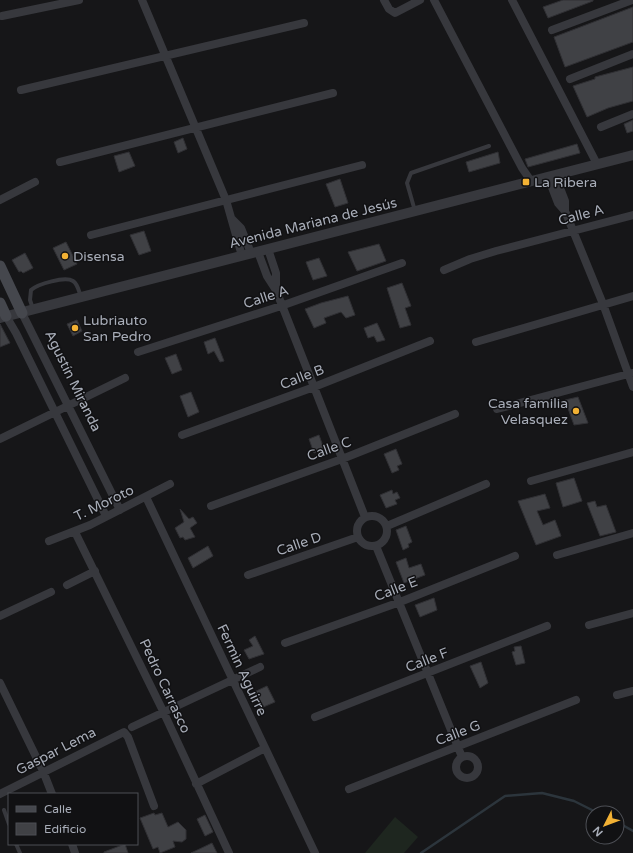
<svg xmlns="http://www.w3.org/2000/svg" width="633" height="853" font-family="'Varela Round',sans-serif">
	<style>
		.green { fill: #1e261f }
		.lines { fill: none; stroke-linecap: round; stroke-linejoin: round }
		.stream { stroke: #2c353c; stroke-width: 2.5 }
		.building { fill: #404145; stroke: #303034 }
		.service { stroke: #37383d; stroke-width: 4 }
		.minor { stroke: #37383d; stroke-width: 8 }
		.tertiary { stroke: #37383d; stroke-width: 10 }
		.secondary { stroke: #45474d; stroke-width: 11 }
		.poi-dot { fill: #f2b134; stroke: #111113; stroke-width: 1.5 }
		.labels { text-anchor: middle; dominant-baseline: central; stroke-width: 3; stroke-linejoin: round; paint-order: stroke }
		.poi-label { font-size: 14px; fill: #a8adb8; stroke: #111113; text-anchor: start }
		.street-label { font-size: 14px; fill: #a8adb8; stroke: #111113 }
	</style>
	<rect width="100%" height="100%" fill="#161618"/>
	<path class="green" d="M395 817 418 837 404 853H365Z"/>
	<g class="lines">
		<path class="stream" d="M617 822 633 831
			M421 853 505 796 542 793 574 801 598 813"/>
	</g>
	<path class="building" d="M563 0H593V1L548 18 543 7Z
		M633 7V42L565 67 554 37Z
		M633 67V101L608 108 587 117 573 86 595 79V77Z
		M633 120V131L627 133 624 124Z
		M183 138 187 149 178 153 174 142Z
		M577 144 580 153 528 167 525 159Z
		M129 152 135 166 119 172 114 156Z
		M498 152 500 163 469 172 466 162Z
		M340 179 348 203 335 207 326 184Z
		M144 231 151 251 139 255 130 235Z
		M66 242 77 264 64 270 53 248Z
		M379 244 386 261 357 271 348 252Z
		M25 253 33 268 23 273 21 271 19 272 12 260Z
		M319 258 327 276 313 280 306 262Z
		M402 283 411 306 405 308 411 325 400 328 387 288Z
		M348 296 355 315 346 318 341 312 324 318 326 323 314 328 305 309 321 303Z
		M77 320 82 331 73 336 67 324Z
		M377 323 385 340 377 342 374 336 368 338 364 328Z
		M0 324 10 343 0 347Z
		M215 338 224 361 220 362 214 351 208 354 204 342Z
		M176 354 182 370 172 374 165 358Z
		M191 392 199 412 188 417 180 396Z
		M578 397 588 423 574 425 565 400Z
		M319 435 324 449 314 453 309 439Z
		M396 449 402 464 397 466 399 470 392 473 384 454Z
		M574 478 582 501 563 507 556 483Z
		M392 490 393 494 397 492 400 498 395 500 397 504 386 508 380 495Z
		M545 494 550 508 537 511 543 525 555 520 561 536 536 545 518 501Z
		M595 501 597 507 606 505 616 532 600 536 587 503Z
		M180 509 189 519 193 517 197 523 190 528 195 537 185 540 183 537 180 538 175 528 184 522Z
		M406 526 412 542 408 544 409 547 403 550 396 530Z
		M208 546 213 556 193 568 188 558Z
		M406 558 409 568 421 564 425 575 404 583 396 562Z
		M434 598 437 610 420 617 415 605Z
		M255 636 264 654 249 659 244 650 253 646 249 640Z
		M521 646 525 663 516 665 512 652 515 651 514 647Z
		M481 662 488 683 480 688 470 666Z
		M267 686 275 702 261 708 252 693Z
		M154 813 155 815 162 813 168 827 178 822 186 830V839L182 842 173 841 175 847 160 853 158 847 153 849 140 818Z
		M205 815 213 832 205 836 197 819Z
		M212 843 217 853H191Z
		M125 844 128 853H104V852Z"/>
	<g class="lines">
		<path class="service" d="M415 211 407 183 411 173 489 146
			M33 309 30 300 31 290C38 284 65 276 73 281 78 284 79 292 81 297
			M4 810 9 824
			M16 844 20 853"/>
		<path class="minor" d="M142 0 226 200 242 256
			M384 0 389 9 395 13 420 0
			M434 0 522 168 531 181
			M512 0 597 164
			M2 16 79 0
			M552 30 632 0
			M570 79 633 54
			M21 90 304 23
			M601 127 633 114
			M60 162 333 93
			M555 175 565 201V211
			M548 177 558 203 565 211 603 304 633 387
			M0 200 35 182
			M232 219 241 228 251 253
			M91 235 362 165
			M268 249 276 273V290
			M258 252 267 276 276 290 365 517
			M444 270 470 259 496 251 633 215
			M22 313 120 510
			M6 316 16 333 106 516
			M476 342 633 296
			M138 352 281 306 402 263
			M497 409 632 373
			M182 435 314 387 430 341
			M0 439 125 378
			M531 481 633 452
			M146 497 315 853
			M211 506 342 459 455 414
			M357 531a15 15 0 1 1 30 0a15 15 0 1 1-30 0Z
			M387 526 486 484
			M75 532 163 711 229 853
			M49 541 90 525 170 484
			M376 546 462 757
			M557 555 633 533
			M248 575 358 537
			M67 585 95 571
			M0 616 51 592
			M589 625 633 613
			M285 643 400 602 515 556
			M0 683 43 771 52 794
			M617 695 633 691
			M315 717 547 626
			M132 727 260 667
			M456 767a11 11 0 1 1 22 0a11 11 0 1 1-22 0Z
			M196 784 265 748
			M349 789 576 700
			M0 794 124 732 128 737 154 806
			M72 844 75 853"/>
		<path class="tertiary" d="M0 318 633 155"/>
		<path class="secondary" d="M0 266 22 313
			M0 303 6 316"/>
	</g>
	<g class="poi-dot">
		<rect x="522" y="178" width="8" height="8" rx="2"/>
		<circle cx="65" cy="256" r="4"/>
		<circle cx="75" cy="328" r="4"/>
		<circle cx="576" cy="411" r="4"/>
	</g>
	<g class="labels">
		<g class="poi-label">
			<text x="534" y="182">La Ribera</text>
			<text x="73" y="256">Disensa</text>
			<text x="83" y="320">Lubriauto<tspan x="83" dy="16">San Pedro</tspan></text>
			<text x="568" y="403" text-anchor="end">Casa familia<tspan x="568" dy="16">Velasquez</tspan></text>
		</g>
		<g class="street-label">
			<text transform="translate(581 215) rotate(-15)">Calle A</text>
			<text transform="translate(313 223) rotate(-14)">Avenida Mariana de Jesús</text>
			<text transform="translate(266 297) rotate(-18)">Calle A</text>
			<text transform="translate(302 377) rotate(-21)">Calle B</text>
			<text transform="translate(73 381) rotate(64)">Agustín Miranda</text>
			<text transform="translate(329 449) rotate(-20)">Calle C</text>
			<text transform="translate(104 503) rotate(-26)">T. Moroto</text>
			<text transform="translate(299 544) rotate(-19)">Calle D</text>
			<text transform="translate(396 589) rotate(-21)">Calle E</text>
			<text transform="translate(427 660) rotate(-21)">Calle F</text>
			<text transform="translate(242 670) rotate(65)">Fermìn Aguirre</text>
			<text transform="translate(165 686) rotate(65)">Pedro Carrasco</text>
			<text transform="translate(458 733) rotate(-21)">Calle G</text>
			<text transform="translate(56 751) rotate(-27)">Gaspar Lema</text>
		</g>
	</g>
	<rect x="8" y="793" width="130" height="52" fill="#111113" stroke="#4d4f55"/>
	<rect x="16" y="806" width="20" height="6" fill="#45474d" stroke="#4d4f55"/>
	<text x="44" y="813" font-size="12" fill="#a8adb8">Calle</text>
	<rect x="16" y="823" width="20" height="12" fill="#404145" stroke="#4d4f55"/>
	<text x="44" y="833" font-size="12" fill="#a8adb8">Edificio</text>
	<g transform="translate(605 825) rotate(228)"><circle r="19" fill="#111113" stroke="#4d4f55"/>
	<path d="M0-3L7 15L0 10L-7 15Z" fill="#f2b134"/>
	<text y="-6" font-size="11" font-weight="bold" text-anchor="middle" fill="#a8adb8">N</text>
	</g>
</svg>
